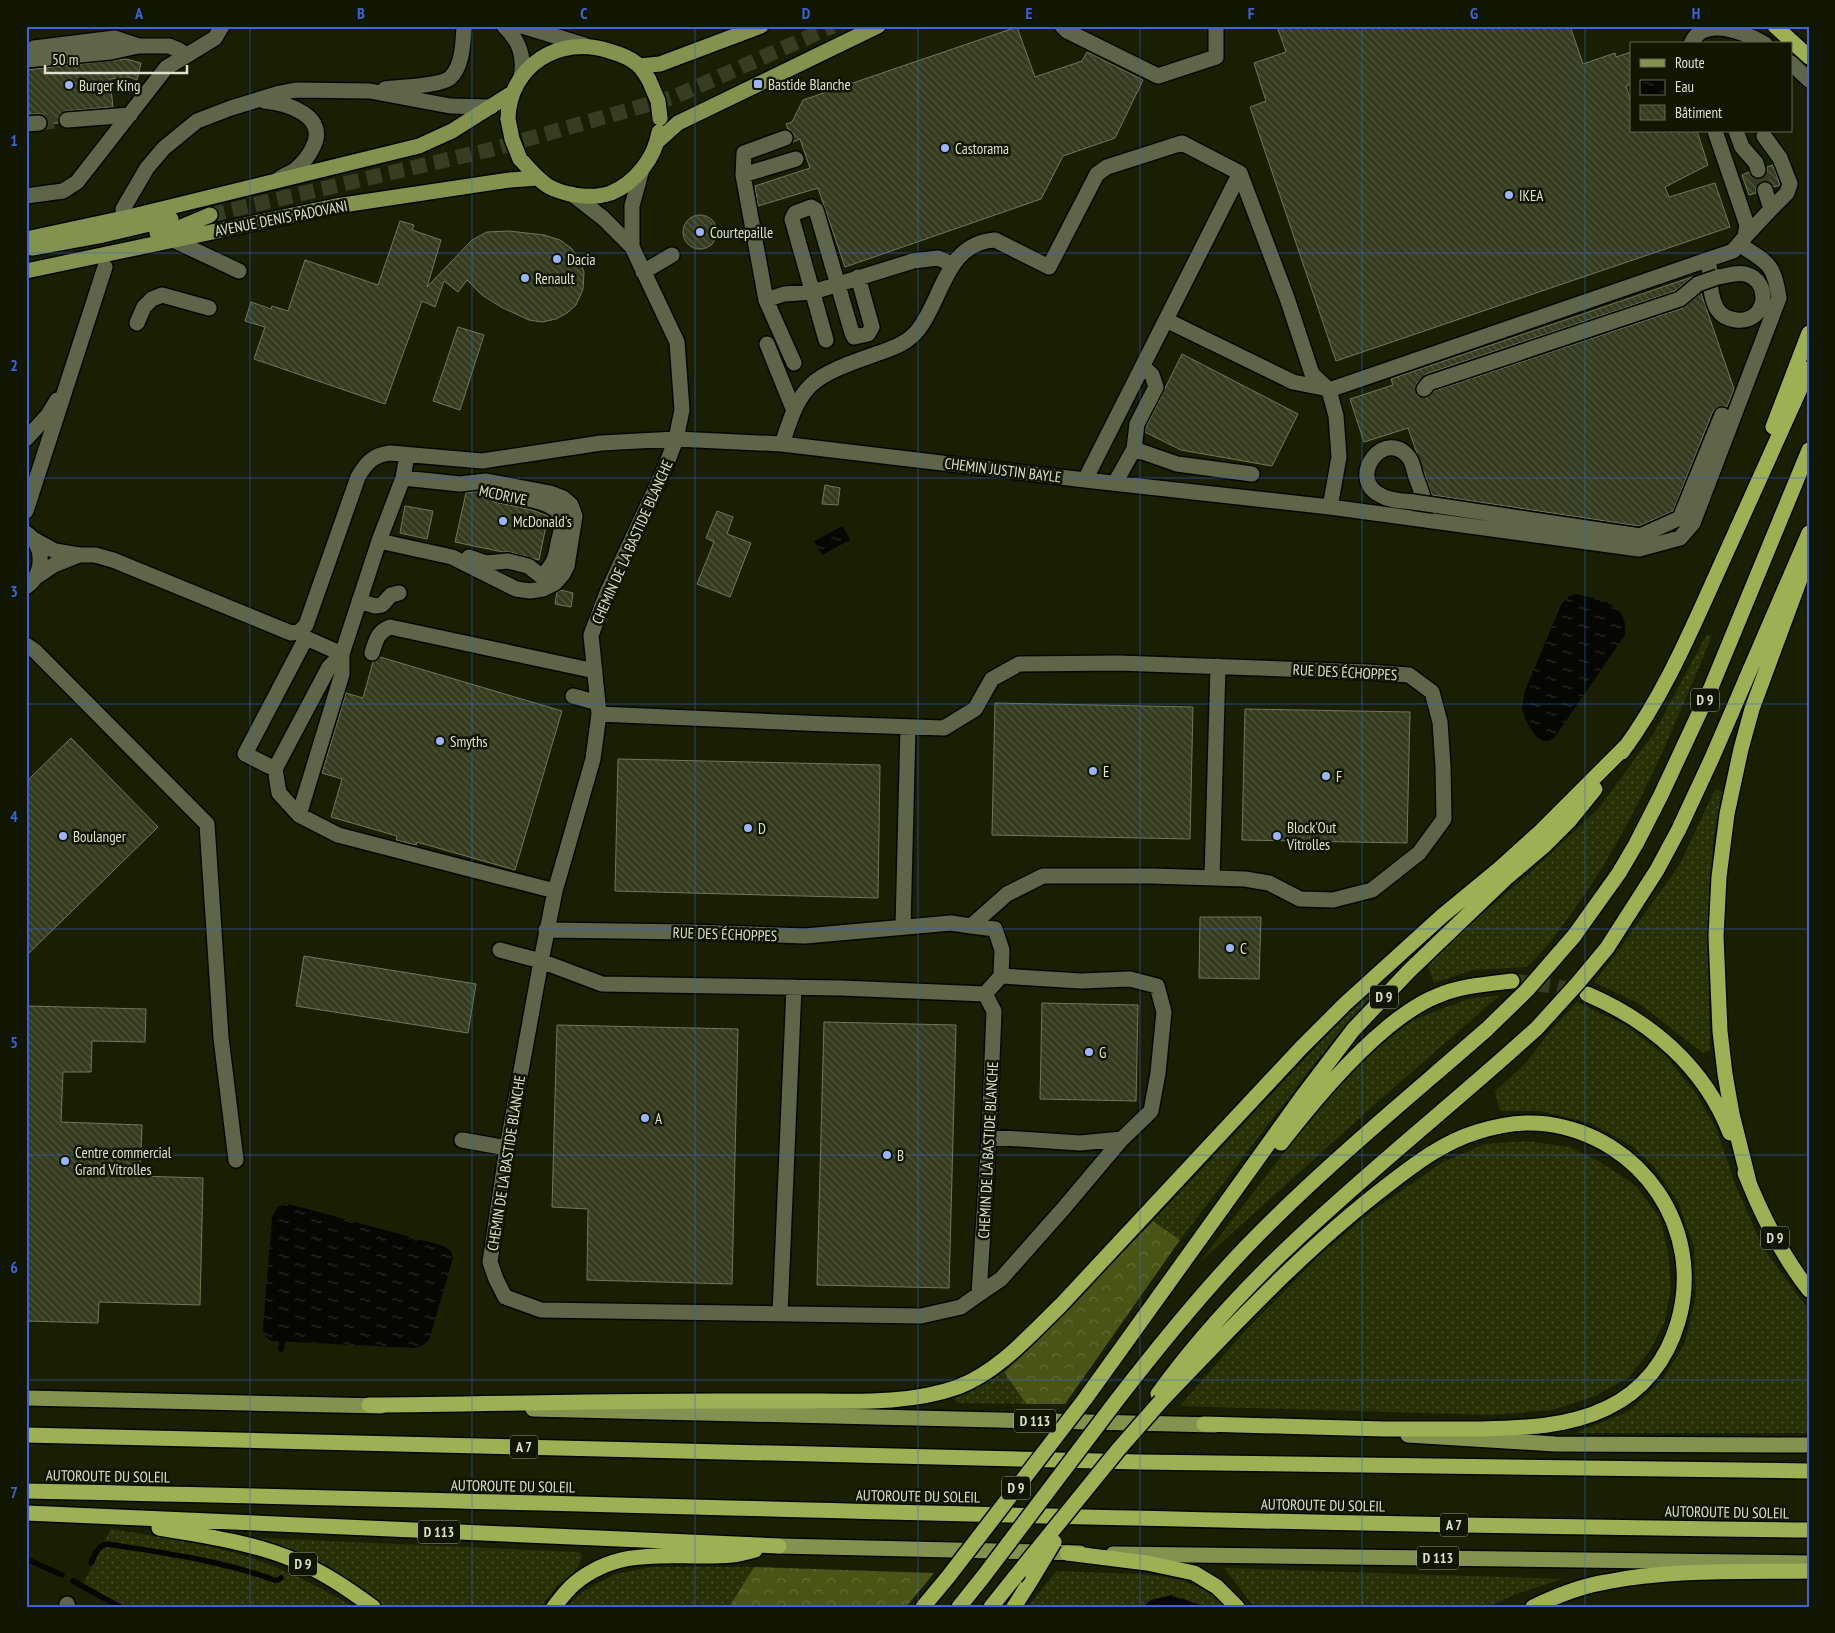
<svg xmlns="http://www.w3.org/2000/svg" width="1835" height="1633" font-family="'PT Sans Narrow',sans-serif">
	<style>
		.grass { fill: url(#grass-dots) }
		.forest { fill: url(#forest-crowns) }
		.water { fill: url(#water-ripples) }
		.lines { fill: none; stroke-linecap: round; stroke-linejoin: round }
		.stream { stroke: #050700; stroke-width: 5.5 }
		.building { fill: url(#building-back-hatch); stroke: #707859 }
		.minor-tunnel { stroke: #373c22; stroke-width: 15; stroke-dasharray: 15 8; stroke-linecap: butt }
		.major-tunnel { stroke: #373c22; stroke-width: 15; stroke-dasharray: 15 8; stroke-linecap: butt }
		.highway-tunnel { stroke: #373c22; stroke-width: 15; stroke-dasharray: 15 8; stroke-linecap: butt }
		.minor-casing { stroke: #050800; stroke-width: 18 }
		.major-casing { stroke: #050800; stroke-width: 18 }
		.highway-casing { stroke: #050800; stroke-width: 18 }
		.minor { stroke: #5e6548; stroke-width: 15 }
		.major { stroke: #84924f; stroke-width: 15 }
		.highway { stroke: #9db054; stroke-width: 15 }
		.minor-bridge-casing { stroke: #050800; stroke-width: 18; stroke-linecap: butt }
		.major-bridge-casing { stroke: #050800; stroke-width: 18; stroke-linecap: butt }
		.highway-bridge-casing { stroke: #050800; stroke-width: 18; stroke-linecap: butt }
		.minor-bridge { stroke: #5e6548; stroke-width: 15 }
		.major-bridge { stroke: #84924f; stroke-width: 15 }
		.highway-bridge { stroke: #9db054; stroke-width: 15 }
		.grid { fill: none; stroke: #3a64d7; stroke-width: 1; stroke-opacity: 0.55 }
		.poi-dot { fill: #9bb4fd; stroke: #111600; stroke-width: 2 }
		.labels { text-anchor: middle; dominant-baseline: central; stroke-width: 5; stroke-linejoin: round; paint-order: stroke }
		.shield { fill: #111600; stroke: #9ea391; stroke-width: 1 }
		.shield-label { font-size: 14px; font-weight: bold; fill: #dbe0cf }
		.poi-label { font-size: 15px; fill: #dbe0cf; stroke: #111600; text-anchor: start }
		.street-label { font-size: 15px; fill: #dbe0cf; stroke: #111600 }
		.neatline { fill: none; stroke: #3a64d7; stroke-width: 2 }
		.grid-label { font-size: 16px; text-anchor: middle; font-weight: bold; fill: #3a64d7 }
	</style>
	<defs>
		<pattern id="grass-dots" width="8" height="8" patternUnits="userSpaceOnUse" patternTransform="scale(1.25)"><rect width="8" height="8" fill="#283005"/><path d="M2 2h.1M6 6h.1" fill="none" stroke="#474e28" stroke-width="1.8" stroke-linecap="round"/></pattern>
		<pattern id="forest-crowns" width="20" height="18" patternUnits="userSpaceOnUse" patternTransform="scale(1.25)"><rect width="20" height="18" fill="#495416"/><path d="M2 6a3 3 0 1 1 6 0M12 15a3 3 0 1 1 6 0" fill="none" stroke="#636c37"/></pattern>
		<pattern id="water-ripples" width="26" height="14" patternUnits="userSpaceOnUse" patternTransform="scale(1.25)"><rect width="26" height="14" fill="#050700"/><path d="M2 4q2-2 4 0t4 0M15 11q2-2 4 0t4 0" fill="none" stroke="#292b24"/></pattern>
		<pattern id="building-back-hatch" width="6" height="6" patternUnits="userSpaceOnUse" patternTransform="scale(1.25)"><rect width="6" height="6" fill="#343b1f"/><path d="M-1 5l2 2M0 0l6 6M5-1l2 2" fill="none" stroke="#51573e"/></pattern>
	</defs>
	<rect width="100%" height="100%" fill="#1a1f04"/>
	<path class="grass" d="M1707 634 1712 636C1672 731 1634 827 1573 911 1559 931 1545 950 1527 967L1473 970 1434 983 1427 962 1542 862 1599 808 1654 733Z
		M1715 789 1723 792 1713 840 1708 953 1710 1051 1703 1053 1640 1004 1594 982 1613 958 1680 864Z
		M1500 995 1374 1105 1199 1263 1317 1110 1368 1055 1413 1020 1468 999Z
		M1364 996 1369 999 1322 1054 1180 1240 1153 1221Z
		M1577 1002 1625 1025 1666 1056 1697 1095 1717 1130 1735 1184 1763 1248 1809 1310V1433H1575L1628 1412 1663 1379 1685 1343 1696 1295 1694 1247 1678 1202 1654 1167 1632 1146 1590 1123 1541 1111H1500L1495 1091 1526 1063 1551 1030Z
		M1527 1141 1569 1147 1602 1163 1636 1186 1660 1218 1668 1252 1671 1287 1665 1321 1651 1349 1629 1377 1595 1396 1552 1410 1493 1415 1180 1406 1242 1334 1322 1253 1371 1212 1443 1162 1485 1144Z
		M1004 1372 1026 1404 958 1403 954 1400C957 1396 996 1377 1004 1372Z
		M111 1529C160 1537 210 1543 257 1560 291 1572 323 1589 354 1607H114L81 1588Z
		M258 1538 579 1552 582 1556C580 1571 567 1577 556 1587 551 1593 546 1600 541 1607H383L359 1589 257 1542Z
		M651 1567H754L729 1607H568L582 1592 615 1574Z
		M1225 1569V1568L1562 1579 1516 1594 1489 1607H1254Z
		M1056 1571 1143 1574 1182 1580 1206 1591 1226 1607H1028Z"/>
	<path class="forest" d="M1153 1221 1180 1240 1065 1404H1026L1004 1372 1028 1350Z
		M754 1567 934 1573 906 1607H729Z"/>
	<path class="water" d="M843 526 850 540 822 555 814 541Z
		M1576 594C1601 600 1629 603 1625 635L1555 737C1554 738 1549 741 1548 741 1536 744 1524 719 1522 709 1522 704 1524 698 1524 693L1561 605 1569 596Z
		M285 1203 444 1246 451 1251 453 1258 429 1340 423 1345 415 1348 271 1341 264 1335 263 1327 272 1217 277 1208Z
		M1172 1595 1200 1605 1203 1607H1143L1151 1600Z"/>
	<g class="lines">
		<path class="stream" d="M281 1349 282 1342
			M26 1559 62 1575
			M91 1563C95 1555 97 1546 107 1544 163 1553 220 1560 274 1580H278L281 1578
			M73 1581 120 1607"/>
	</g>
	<path class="building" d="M1277 26H1570L1583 64 1615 53 1616 57 1631 52V84L1626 86 1631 102V131H1697L1708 165 1665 187 1669 197 1715 183 1730 227 1336 361 1250 107 1266 101 1254 63 1286 52Z
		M1017 27 1035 77 1082 61 1087 52 1143 80 1115 138 1063 156 1041 199 845 267 818 188 758 206 755 186 810 168 800 139 793 142 794 134 788 129 786 124 792 122 803 100Z
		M126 59 141 63 137 80 129 77 110 79 113 107 66 111 59 116 58 123 48 124 47 118 43 114H29L26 70Z
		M1773 165 1780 185 1774 187 1767 181H1762L1756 188V193L1749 195 1742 175 1749 172 1755 179H1761L1767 173V167Z
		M683 232a17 17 0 1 1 34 0a17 17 0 1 1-34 0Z
		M400 221 414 225 412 230 441 240 427 287 472 240 487 232 509 231 544 235 560 240 571 248 579 259 584 272 583 289 576 305 567 313 556 319 542 322 529 320 501 307 482 295 467 280 458 292 444 281 435 307 422 301 385 404 254 359 265 327 245 321 251 302 271 309 272 306 288 311 305 260 378 285Z
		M1692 277 1675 291 1426 374 1417 383 1415 388 1418 396 1427 398 1434 391 1683 308 1701 293 1734 389 1727 407 1720 406 1713 411 1673 511 1639 526 1432 495 1408 428 1364 442 1350 399 1393 385 1391 379Z
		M458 327 484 335 460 410 433 401Z
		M1182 354 1298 414 1272 466 1181 450 1145 432 1146 427Z
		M825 485 840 488 838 505 822 504Z
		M481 491 488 492 490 500 495 502 532 510 548 516 539 560 510 552H503L455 542 466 493Z
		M405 506 433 511 427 539 400 533Z
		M717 511 733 517 727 534 751 543 730 597 697 584 714 542 706 538Z
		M561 590 573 593 571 607 555 604 557 592Z
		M380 657 562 711 515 870 417 842 416 845 396 840 397 836 331 817 342 779 322 773 346 693 363 698 373 662Z
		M995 703 1193 707 1190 839 992 835Z
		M1245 709 1410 712 1407 843 1242 840Z
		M71 738 158 827 26 956V782Z
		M618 759 880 765 878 898 615 891Z
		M1200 917H1261L1259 979 1199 978Z
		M304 956 476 984 468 1033 296 1006Z
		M1042 1003 1138 1005 1136 1101 1040 1099Z
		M26 1006 146 1009 145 1042 92 1041 91 1072H63L61 1122 142 1125 140 1176 203 1178 200 1305 99 1302 98 1323 26 1321Z
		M824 1022 956 1025 949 1288 817 1285Z
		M557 1025 738 1029 732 1284 587 1280 588 1209 552 1207Z"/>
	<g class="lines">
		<path class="minor-tunnel" d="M39 123 67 120
			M1758 170 1765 190"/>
		<path class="major-tunnel" d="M210 215 493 149 674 97 833 26"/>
		<path class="highway-tunnel" d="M1512 981 1553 986 1583 993"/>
		<g class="minor-casing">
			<path id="minor" d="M504 26C520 41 525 57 521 78
				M522 26 584 45
				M1062 26 1067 31 1158 76 1216 57V26
				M1691 44C1703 14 1746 33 1765 44
				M26 53 34 48 115 38 139 46H169L179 50 186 55
				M26 60 111 52 138 46
				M1791 63 1809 80
				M385 89C399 87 440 86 450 78 463 66 463 42 464 26
				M264 101C287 103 329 116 313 147 309 156 303 163 296 169 291 173 284 175 279 179
				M67 120 130 115
				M26 124 39 123
				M1736 131 1742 147 1756 163 1758 170
				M1764 136 1780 158 1790 184 1787 193 1771 209
				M785 138 744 153 743 175 766 300 784 294 813 292 913 261 938 258 952 264
				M743 175 796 159
				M26 196 63 191 77 182 166 68 215 38 222 26
				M123 209 147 168 164 148 197 121 231 108 280 93 296 90 370 91 450 106 491 107
				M1745 237 1771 209 1765 190
				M173 240 239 271
				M632 247V206L642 169
				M1709 260C1710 276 1709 294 1717 309 1721 315 1728 319 1736 320 1767 324 1773 281 1745 274 1737 272 1726 276 1718 277
				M643 272 672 255
				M766 300 794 363
				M1166 320 1293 382 1328 389
				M137 323 144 307 152 299 162 295 209 308
				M826 340 792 219 795 213 811 207 816 210 852 333 854 337 868 334 872 327 858 277
				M767 344 794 411
				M1424 389 1429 383 1680 299 1698 284
				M26 439 48 415 57 400
				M782 444C789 424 795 401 810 386 824 371 859 360 879 353 893 348 908 343 918 330 943 299 945 243 995 240L1049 267 1097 174 1107 167 1182 143 1240 173 1287 298 1312 374 1329 390
				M1134 449 1137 424 1156 387 1152 375 1143 366
				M407 455 403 478 379 541 342 654 329 667 275 769 279 793 299 815 338 835 555 891
				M1085 480 1240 173
				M1115 483 1134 449 1177 464 1252 474
				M1413 502C1402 501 1390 501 1380 495 1346 477 1386 425 1410 459 1413 464 1414 471 1416 477 1420 489 1427 502 1423 514
				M1434 505 1640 536 1680 518 1722 415
				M1330 507 1339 457 1336 416 1329 390 1733 251 1745 237 1747 225 1715 131
				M26 511 105 267
				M26 533C45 546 45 573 26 587
				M35 540 55 551 79 555H95L113 560 291 633 299 632 306 625 358 477C366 463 373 455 390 453L482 461 601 443 676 439 782 444 1085 480 1330 507 1639 549 1680 538 1693 523 1779 298C1774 262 1767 263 1739 244
				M379 541 452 557 516 589 530 591 543 589 555 583 563 574 567 566 575 516 571 505 563 498 550 493 486 481 460 484 403 478
				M469 557 486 563 508 561 528 566 541 576C553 567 556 557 558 543 560 536 562 527 562 520 560 500 513 497 497 493
				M36 577 54 565 79 555
				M359 601 375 606 382 605 391 595 399 593
				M26 645 35 651 207 824 221 1038 236 1160
				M372 653C376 641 377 632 390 627L595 671
				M573 696 598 703
				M275 769 245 754 306 638
				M299 815 342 674V654L306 638 299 632
				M1212 878 1218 666
				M971 926 995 929 1002 950 1001 976 985 994
				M903 927 908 727
				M546 930 690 932 805 936 951 923 971 926 1007 894 1043 876H1152L1245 879 1269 883 1300 899 1333 900 1372 890 1419 853 1444 819 1443 766 1440 722 1432 692 1409 675 1368 672 1118 663 1019 664 992 679 975 709 944 728 827 724 599 714
				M500 950 541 961 602 984 841 988 985 994 994 1011 989 1137 979 1294 961 1307 921 1316 541 1310 505 1297 496 1279 490 1262 507 1148 541 961 555 891 593 759 599 714 591 635 607 593 665 468 676 439 682 410 677 342 632 247 603 218 572 194
				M989 1137 1080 1143 1122 1139 1151 1111 1158 1073 1164 1012 1157 986 1130 979 1081 981 1001 976
				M462 1140 507 1148
				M979 1294 1001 1279 1063 1209 1122 1139
				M780 1314 794 987
				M67 1604 68 1607"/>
		</g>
		<g class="major-casing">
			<path id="major" d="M639 66 660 64 761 26
				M508 119C509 66 560 34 609 51 620 54 629 57 637 64 642 68 645 74 649 80
				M658 141 678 123 878 26
				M520 159C530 169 541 184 554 189 570 196 594 199 611 193 635 183 655 158 659 132
				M157 233 179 228 210 215
				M26 239 133 216 419 146 452 131 512 93
				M32 248 103 235 171 219
				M26 271 336 206 510 180 538 178
				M26 1398 381 1406
				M533 1409 1215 1425
				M1408 1435 1555 1444 1809 1445
				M779 1546 1080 1553
				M1113 1554 1809 1563"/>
		</g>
		<g class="highway-casing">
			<path id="highway" d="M1775 26 1809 57
				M1773 427 1809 333
				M1622 752C1663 697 1690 633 1718 571 1748 504 1779 437 1809 369
				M1574 936 1619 873 1636 844 1661 795 1710 690 1809 450
				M1607 948 1657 870 1679 829 1712 758 1809 533
				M1587 994C1650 1021 1704 1066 1730 1133
				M1281 1143C1314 1101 1348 1060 1389 1026 1404 1014 1419 1003 1437 996 1460 986 1487 984 1512 981
				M1745 1173C1761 1214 1781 1254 1809 1290
				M1749 1182 1732 1114 1725 1074 1720 1031 1716 936 1719 877 1727 814 1741 749 1752 709 1809 555
				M1158 1394C1261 1251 1408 1146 1537 1028
				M1085 1399 1305 1093 1353 1030 1409 971 1505 879 1545 845 1569 821 1595 789
				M1117 1400C1158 1347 1200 1295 1246 1247 1321 1169 1406 1100 1487 1029
				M1161 1401C1233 1326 1305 1248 1389 1184 1416 1163 1444 1142 1477 1132 1499 1125 1524 1121 1547 1124 1642 1137 1705 1229 1678 1322 1667 1360 1643 1391 1607 1408 1568 1427 1523 1428 1481 1429 1448 1429 1416 1429 1384 1429 1324 1427 1264 1426 1204 1424
				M369 1405C484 1404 599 1401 713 1401 750 1401 787 1401 823 1401 867 1402 916 1402 958 1387 999 1371 1030 1335 1061 1305L1301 1048 1345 1004 1442 916 1499 869 1541 831 1628 744
				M26 1435 1140 1462 1809 1471
				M26 1491C620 1503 1214 1524 1809 1530
				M26 1513 779 1546
				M159 1528C204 1536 251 1542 294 1560 322 1571 348 1589 373 1607
				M1067 1553 1147 1563 1194 1573 1217 1587 1237 1607
				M554 1607C560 1599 567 1590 574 1584 623 1543 676 1560 732 1555 740 1554 748 1552 755 1550
				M923 1607 948 1577
				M959 1607 983 1577
				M991 1607 1015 1577
				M1014 1607 1033 1577
				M1533 1607C1556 1596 1581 1586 1606 1582 1670 1569 1743 1572 1809 1571"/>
		</g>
		<use href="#minor" class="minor"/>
		<use href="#major" class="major"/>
		<use href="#highway" class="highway"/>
		<g class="minor-bridge-casing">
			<path id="minor-bridge" d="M1698 284 1718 277
				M1413 502 1434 505"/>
		</g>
		<g class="major-bridge-casing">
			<path id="major-bridge" d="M649 80 658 101 660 118
				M508 119 512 139 520 159"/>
		</g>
		<g class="highway-bridge-casing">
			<path id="highway-bridge" d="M1537 1028 1577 984 1607 948
				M1487 1029 1527 990 1574 936
				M948 1577 1085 1399
				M983 1577 1117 1400
				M1015 1577 1118 1450 1161 1401
				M1033 1577 1054 1542"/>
		</g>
		<use href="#minor-bridge" class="minor-bridge"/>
		<use href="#major-bridge" class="major-bridge"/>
		<use href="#highway-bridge" class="highway-bridge"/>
	</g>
	<path class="grid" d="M250 26V1607M472 26V1607M695 26V1607M918 26V1607M1140 26V1607M1362 26V1607M1585 26V1607M26 253H1809M26 478H1809M26 704H1809M26 929H1809M26 1155H1809M26 1380H1809"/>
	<g class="poi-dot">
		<rect x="753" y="79" width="10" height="10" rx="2.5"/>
		<circle cx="69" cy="85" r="5"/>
		<circle cx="945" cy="148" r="5"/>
		<circle cx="1509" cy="195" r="5"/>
		<circle cx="700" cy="232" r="5"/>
		<circle cx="557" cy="259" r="5"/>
		<circle cx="525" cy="278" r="5"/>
		<circle cx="503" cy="521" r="5"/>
		<circle cx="440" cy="741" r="5"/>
		<circle cx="1093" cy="771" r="5"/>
		<circle cx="1326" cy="776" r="5"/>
		<circle cx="748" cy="828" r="5"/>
		<circle cx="63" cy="836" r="5"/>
		<circle cx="1277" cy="836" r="5"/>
		<circle cx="1230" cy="948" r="5"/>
		<circle cx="1089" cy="1052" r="5"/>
		<circle cx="645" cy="1118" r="5"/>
		<circle cx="887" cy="1155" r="5"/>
		<circle cx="65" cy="1161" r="5"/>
	</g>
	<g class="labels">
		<g class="shield">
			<rect x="1691" y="688.5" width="28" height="23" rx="4"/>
			<rect x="1370" y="985.5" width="28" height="23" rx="4"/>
			<rect x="1761" y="1226.5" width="28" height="23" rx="4"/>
			<rect x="1014" y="1409.5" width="42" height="23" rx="4"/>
			<rect x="510" y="1435.5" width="28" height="23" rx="4"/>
			<rect x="1002" y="1476.5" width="28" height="23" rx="4"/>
			<rect x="1440" y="1513.5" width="28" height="23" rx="4"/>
			<rect x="418" y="1520.5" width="42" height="23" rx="4"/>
			<rect x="1417" y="1546.5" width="42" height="23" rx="4"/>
			<rect x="289" y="1552.5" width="28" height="23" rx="4"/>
		</g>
		<g class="shield-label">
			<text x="1705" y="700">D 9</text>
			<text x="1384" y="997">D 9</text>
			<text x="1775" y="1238">D 9</text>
			<text x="1035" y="1421">D 113</text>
			<text x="524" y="1447">A 7</text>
			<text x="1016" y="1488">D 9</text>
			<text x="1454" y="1525">A 7</text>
			<text x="439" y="1532">D 113</text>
			<text x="1438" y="1558">D 113</text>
			<text x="303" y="1564">D 9</text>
		</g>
		<g class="poi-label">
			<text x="768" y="84">Bastide Blanche</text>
			<text x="79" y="85">Burger King</text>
			<text x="955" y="148">Castorama</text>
			<text x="1519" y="195">IKEA</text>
			<text x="710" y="232">Courtepaille</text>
			<text x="567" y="259">Dacia</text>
			<text x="535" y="278">Renault</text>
			<text x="513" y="521">McDonald's</text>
			<text x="450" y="741">Smyths</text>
			<text x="1103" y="771">E</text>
			<text x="1336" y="776">F</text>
			<text x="1287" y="827">Block'Out<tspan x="1287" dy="17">Vitrolles</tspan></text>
			<text x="758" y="828">D</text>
			<text x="73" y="836">Boulanger</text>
			<text x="1240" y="948">C</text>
			<text x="1099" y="1052">G</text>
			<text x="655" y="1118">A</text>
			<text x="75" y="1152">Centre commercial<tspan x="75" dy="17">Grand Vitrolles</tspan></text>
			<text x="897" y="1155">B</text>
		</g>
		<g class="street-label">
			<text transform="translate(281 218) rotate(-11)">AVENUE DENIS PADOVANI</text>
			<text transform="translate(1003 470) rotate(7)">CHEMIN JUSTIN BAYLE</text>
			<text transform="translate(503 495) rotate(12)">MCDRIVE</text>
			<text transform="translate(632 542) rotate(-66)">CHEMIN DE LA BASTIDE BLANCHE</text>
			<text transform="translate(1345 672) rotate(3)">RUE DES ÉCHOPPES</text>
			<text transform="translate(725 934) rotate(2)">RUE DES ÉCHOPPES</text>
			<text transform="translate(988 1150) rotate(-87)">CHEMIN DE LA BASTIDE BLANCHE</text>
			<text transform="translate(506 1163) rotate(-81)">CHEMIN DE LA BASTIDE BLANCHE</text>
			<text transform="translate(108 1476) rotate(1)">AUTOROUTE DU SOLEIL</text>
			<text transform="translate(513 1486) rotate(1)">AUTOROUTE DU SOLEIL</text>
			<text transform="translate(918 1496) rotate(1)">AUTOROUTE DU SOLEIL</text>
			<text transform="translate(1323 1505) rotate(1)">AUTOROUTE DU SOLEIL</text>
			<text transform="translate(1727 1512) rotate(1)">AUTOROUTE DU SOLEIL</text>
		</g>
	</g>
	<rect width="1835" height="1633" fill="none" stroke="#111600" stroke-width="55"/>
	<rect x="1630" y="42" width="162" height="90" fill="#111600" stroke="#626753"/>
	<rect x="1640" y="59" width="25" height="8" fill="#84924f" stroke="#626753"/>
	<text x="1675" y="68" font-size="15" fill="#dbe0cf">Route</text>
	<rect x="1640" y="80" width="25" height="15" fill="url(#water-ripples)" stroke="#626753"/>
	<text x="1675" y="92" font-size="15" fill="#dbe0cf">Eau</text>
	<rect x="1640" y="105" width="25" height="15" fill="url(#building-back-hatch)" stroke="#626753"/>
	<text x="1675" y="118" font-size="15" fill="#dbe0cf">Bâtiment</text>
	<path d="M45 65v8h142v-8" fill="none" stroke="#dbe0cf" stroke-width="2.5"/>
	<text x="52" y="65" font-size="15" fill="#dbe0cf" stroke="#111600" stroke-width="4" paint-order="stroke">50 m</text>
	<rect x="28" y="28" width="1780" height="1578" class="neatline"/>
	<g class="grid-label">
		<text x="139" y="19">A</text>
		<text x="361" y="19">B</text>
		<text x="584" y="19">C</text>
		<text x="806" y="19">D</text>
		<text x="1029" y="19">E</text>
		<text x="1251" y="19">F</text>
		<text x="1474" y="19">G</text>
		<text x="1696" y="19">H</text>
		<text x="14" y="146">1</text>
		<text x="14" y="371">2</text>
		<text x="14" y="597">3</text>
		<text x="14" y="822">4</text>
		<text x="14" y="1048">5</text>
		<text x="14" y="1273">6</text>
		<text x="14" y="1498">7</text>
	</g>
</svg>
